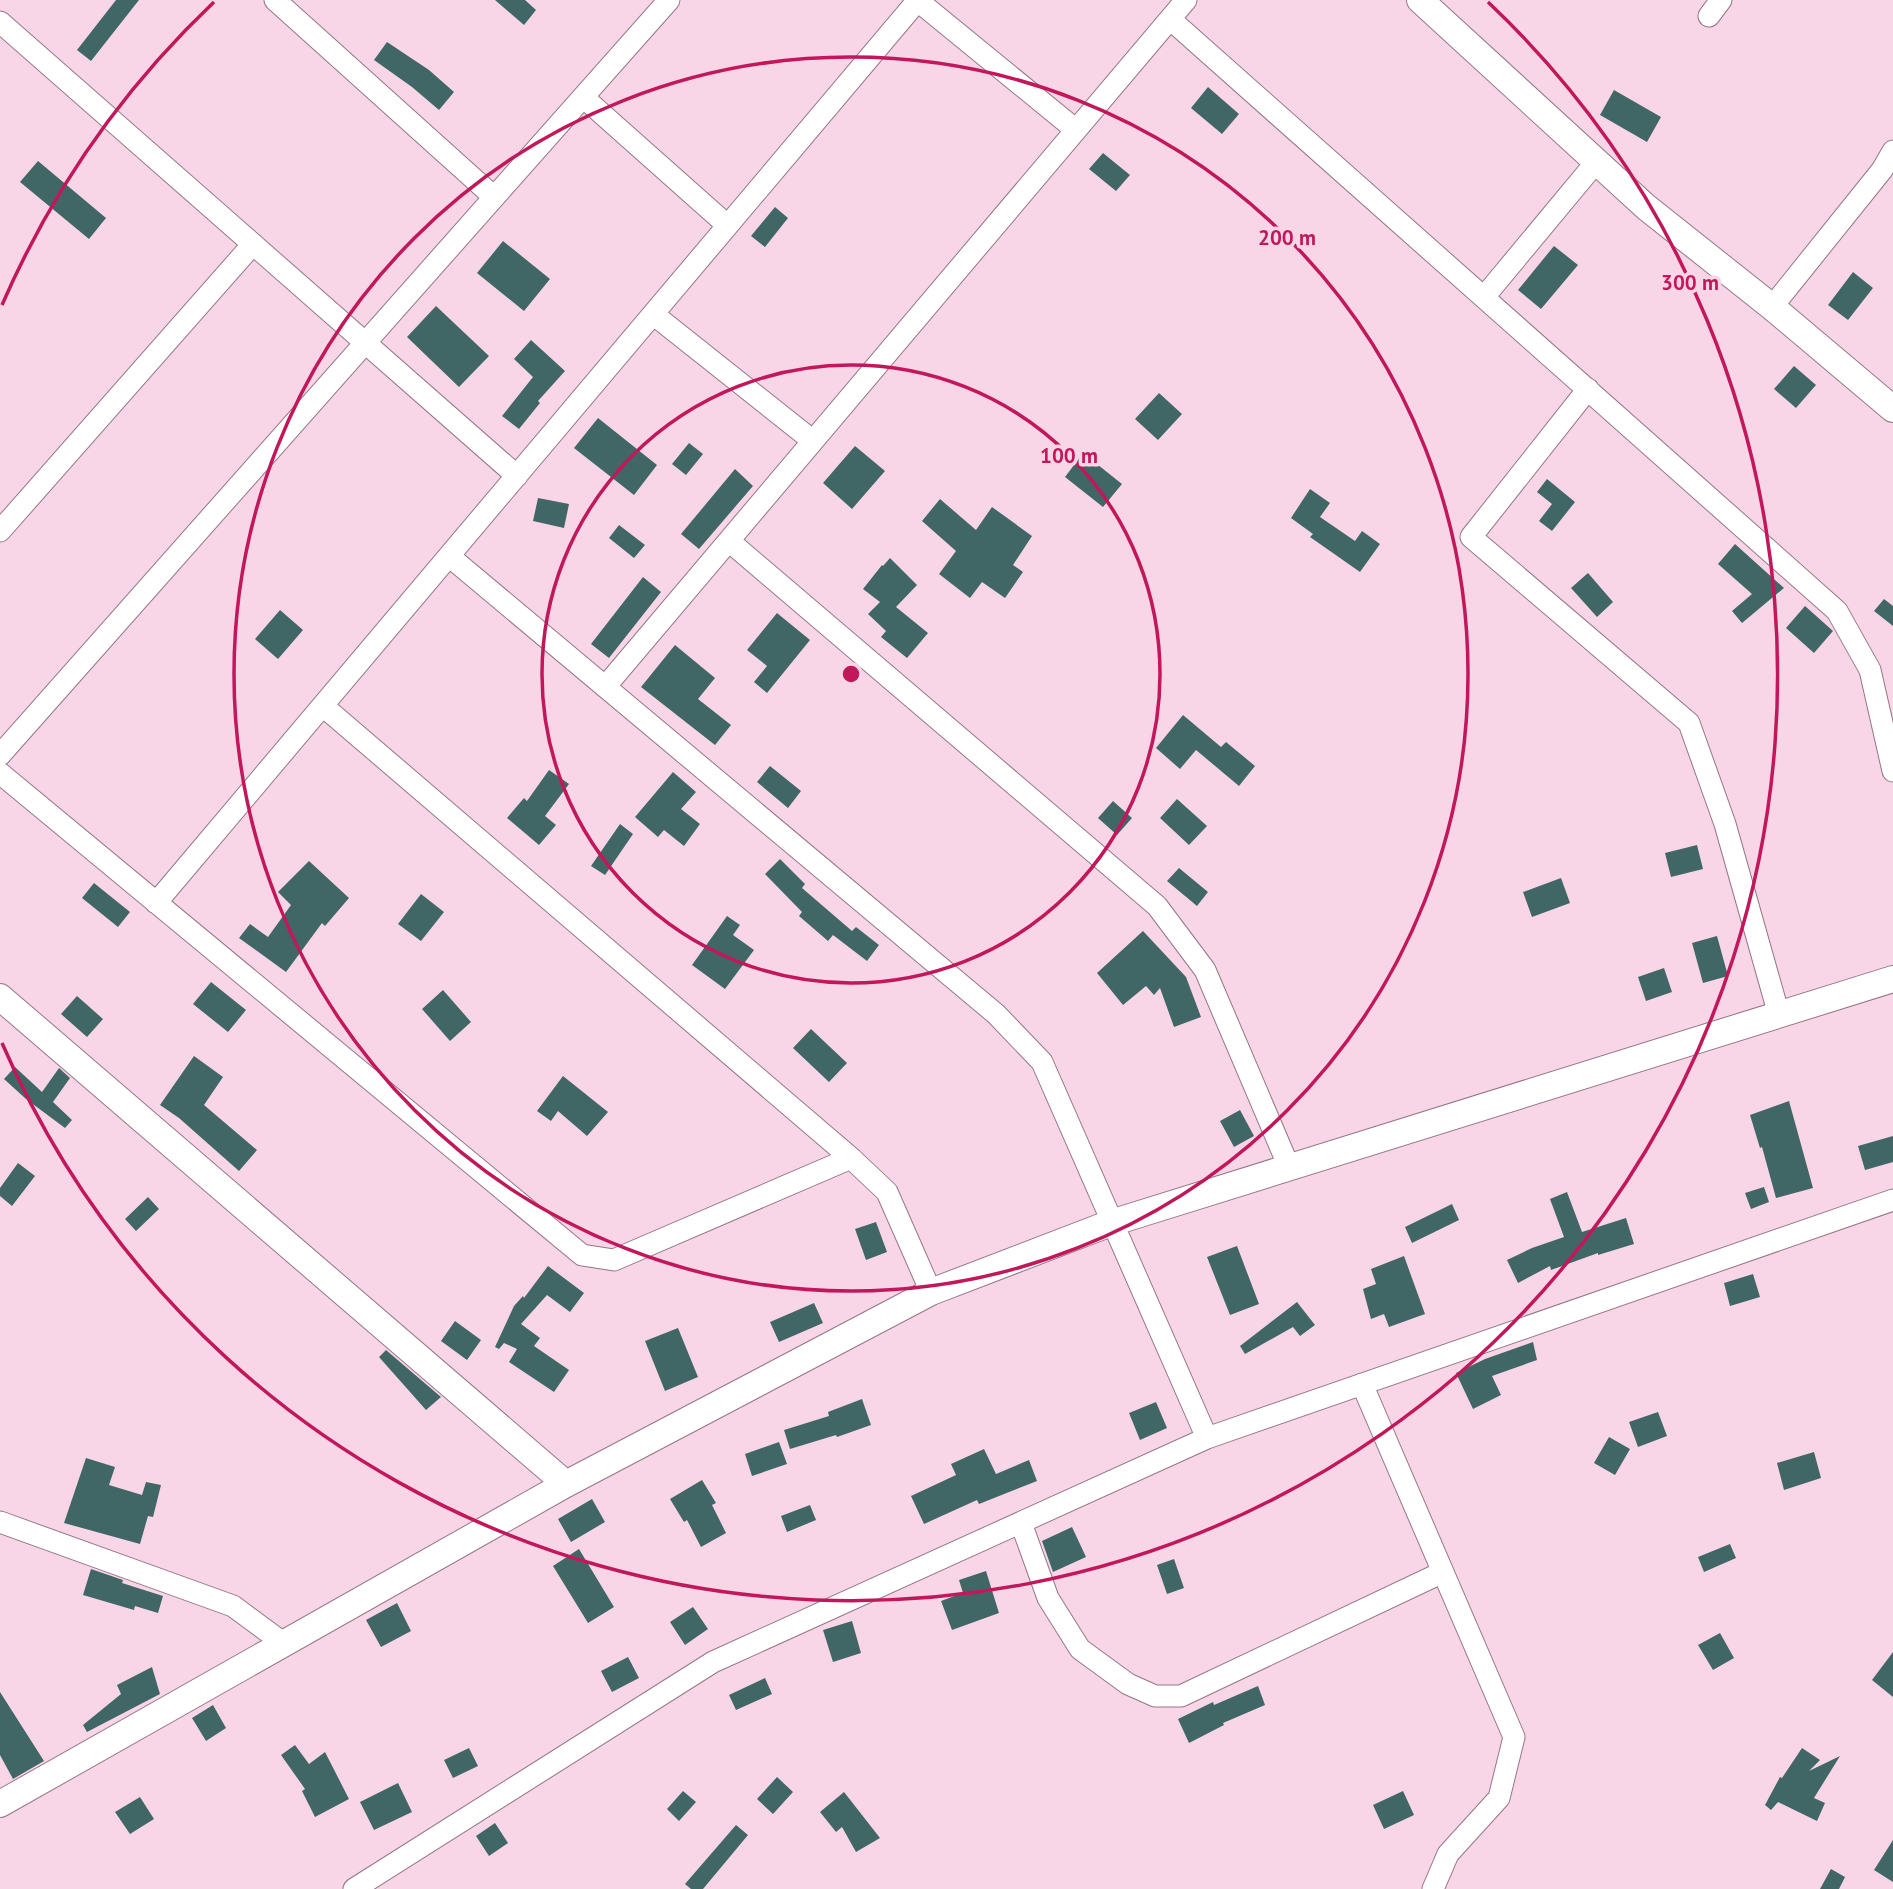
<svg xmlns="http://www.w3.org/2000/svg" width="1893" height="1889" font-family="'PT Sans',sans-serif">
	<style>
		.building { fill: #406766 }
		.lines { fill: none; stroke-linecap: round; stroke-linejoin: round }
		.minor-casing { stroke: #957686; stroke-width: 23 }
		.tertiary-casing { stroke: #957686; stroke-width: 28 }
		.minor { stroke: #fff; stroke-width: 21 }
		.tertiary { stroke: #fff; stroke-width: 26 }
		.ring { fill: none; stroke: #c2185b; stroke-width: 3.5 }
		.centre { fill: #c2185b; stroke: #f8d6e7; stroke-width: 3.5 }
		.ring-label { font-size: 21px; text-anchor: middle; font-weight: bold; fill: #c2185b; stroke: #f8d6e7; stroke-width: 7; stroke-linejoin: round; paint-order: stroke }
	</style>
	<rect width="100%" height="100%" fill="#f8d6e7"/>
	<path class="building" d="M116 0H139L91 61 77 50Z
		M495 0H525L536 10 524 25Z
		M387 42 429 70 454 92 439 110 412 87 374 60Z
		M1208 87 1239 114 1222 134 1191 108Z
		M1614 90 1661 117 1647 142 1600 115Z
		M1103 153 1130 175 1116 191 1089 169Z
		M38 161 106 218 89 239 20 182Z
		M775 207 788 218 765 247 751 236Z
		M503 241 550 279 524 311 477 273Z
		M1554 246 1578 265 1541 309 1518 290Z
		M1853 272 1873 288 1848 320 1828 305Z
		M436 306 489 356 459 387 407 337Z
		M531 340 565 371 538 401 540 403 519 429 502 416 533 377 514 359Z
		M1794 366 1816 385 1796 408 1774 389Z
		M1159 393 1182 414 1158 440 1135 419Z
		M598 418 657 465 634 495 574 448Z
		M689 443 703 454 686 475 672 464Z
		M855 446 885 471 852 509 823 483Z
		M1083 453 1122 484 1103 507 1065 477Z
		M735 469 753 486 699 549 681 534Z
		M1547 479 1575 502 1552 531 1539 521 1552 504 1537 492Z
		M1310 489 1330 503 1320 517 1355 541 1362 531 1380 544 1360 572 1310 537 1313 534 1291 518Z
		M538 498 569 504 564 528 533 521Z
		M940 499 976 530 992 507 1032 536 1013 565 1023 572 1005 598 982 582 970 598 939 574 956 551 922 521Z
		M619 525 645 545 634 558 609 538Z
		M1735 544 1784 588 1742 623 1732 611 1752 594 1718 564Z
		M890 558 917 585 896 607 928 633 907 658 881 637 886 631 868 614 880 602 863 589 882 565 883 566Z
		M1588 573 1613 602 1597 617 1571 588Z
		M643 577 661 592 609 658 591 644Z
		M1884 599 1893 606V626L1874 611Z
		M1805 606 1833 631 1814 653 1786 628Z
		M280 610 303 630 278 659 255 639Z
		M777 613 810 640 767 693 754 682 767 666 747 650Z
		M675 645 715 678 698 699 731 725 715 745 641 687Z
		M1183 715 1221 747 1226 742 1255 766 1239 786 1196 750 1180 769 1156 748Z
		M770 766 801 791 788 808 757 782Z
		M549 770 569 784 545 816 556 825 539 845 507 818 524 798 527 801Z
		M673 772 696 792 681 809 700 824 684 846 664 830 658 837 635 817Z
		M1177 799 1207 826 1189 845 1160 818Z
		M1113 801 1132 818 1117 835 1098 818Z
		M620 824 633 834 605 875 591 866Z
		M1697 845 1703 869 1671 877 1665 853Z
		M780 859 805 884 802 888 852 931 856 927 879 945 867 961 833 935 828 941 799 916 802 912 765 874Z
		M309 861 349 898 325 926 322 923 286 972 239 938 250 924 268 937 291 905 278 892Z
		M1179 868 1208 892 1197 906 1167 881Z
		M1561 878 1570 903 1532 917 1523 892Z
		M94 883 130 912 118 927 82 898Z
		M421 894 444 912 421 941 398 924Z
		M727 916 740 925 733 935 754 950 725 989 692 965Z
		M1143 931 1186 977 1201 1017 1174 1027 1160 988 1154 995 1146 986 1123 1005 1097 973Z
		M1717 936 1728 976 1703 983 1692 943Z
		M1664 968 1672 992 1646 1001 1638 977Z
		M211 982 246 1010 228 1032 193 1004Z
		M443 990 471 1022 450 1041 422 1009Z
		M77 996 103 1019 87 1037 61 1014Z
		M811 1029 847 1063 829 1082 793 1048Z
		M194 1056 223 1077 204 1105 257 1150 239 1171 179 1118 160 1105Z
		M15 1067 42 1092 59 1068 70 1078 53 1102 72 1120 65 1128 26 1099 4 1079Z
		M563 1076 608 1112 587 1136 558 1111 551 1121 537 1111Z
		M1789 1101 1813 1188 1776 1198 1762 1147 1760 1148 1750 1115Z
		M1240 1110 1254 1136 1234 1147 1220 1121Z
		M1893 1136V1162L1865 1170 1858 1146Z
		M18 1163 35 1176 12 1206 0 1196V1188Z
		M1764 1187 1769 1202 1751 1209 1745 1193Z
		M1567 1192 1582 1232 1626 1218 1634 1244 1598 1255V1253L1551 1270 1550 1266 1518 1283 1507 1260 1532 1248 1564 1237 1550 1199Z
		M148 1197 159 1209 136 1231 125 1219Z
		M1452 1204 1459 1220 1412 1243 1405 1227Z
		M876 1222 887 1252 866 1260 855 1229Z
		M1237 1246 1259 1304 1230 1315 1207 1257Z
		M1404 1256 1425 1314 1389 1327 1384 1314 1371 1319 1363 1289 1376 1284 1371 1269Z
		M548 1266 584 1293 570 1312 547 1295 521 1324 540 1338 534 1346 569 1370 554 1392 509 1362 517 1349 504 1343 499 1349 495 1347 514 1306 523 1296 524 1298Z
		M1753 1274 1760 1297 1730 1306 1724 1283Z
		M1297 1302 1315 1325 1300 1336 1293 1327 1245 1354 1240 1346Z
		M814 1303 823 1323 779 1342 770 1322Z
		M455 1321 481 1340 467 1360 441 1341Z
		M678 1328 698 1377 665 1391 645 1341Z
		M1533 1342 1537 1360 1492 1376 1501 1395 1473 1409 1456 1373 1485 1359Z
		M386 1350 441 1397 426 1410 379 1357Z
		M862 1399 871 1425 837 1437 836 1435 790 1449 784 1430 829 1416 828 1412Z
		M1156 1402 1167 1428 1140 1440 1129 1413Z
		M1658 1412 1667 1436 1638 1447 1629 1422Z
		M1609 1437 1630 1449 1615 1475 1594 1463Z
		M779 1442 787 1464 752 1476 745 1454Z
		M984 1449 996 1474 1029 1460 1037 1481 979 1504 977 1500 924 1524 911 1496 956 1475 951 1464Z
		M1814 1452 1821 1478 1784 1490 1777 1463Z
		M86 1458 115 1467 109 1485 142 1495 146 1482 161 1485 153 1517 148 1516 140 1544 64 1523Z
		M702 1480 716 1503 712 1505 726 1533 701 1547 687 1520 684 1522 670 1499Z
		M592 1499 605 1522 571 1542 558 1519Z
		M810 1505 816 1520 787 1532 781 1516Z
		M1072 1527 1086 1557 1053 1572 1042 1541Z
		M1730 1544 1736 1558 1704 1572 1698 1557Z
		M579 1549 614 1607 588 1623 553 1566Z
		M1174 1559 1184 1588 1167 1594 1157 1565Z
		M91 1569 123 1580 122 1583 163 1596 158 1613 135 1606 134 1610 83 1595Z
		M986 1571 999 1613 952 1630 941 1601 963 1593 959 1580Z
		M397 1603 411 1631 381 1647 366 1620Z
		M693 1607 708 1629 685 1645 670 1622Z
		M852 1621 861 1653 833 1662 823 1630Z
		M1720 1633 1734 1658 1713 1670 1698 1645Z
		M1893 1652V1697L1872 1680Z
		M628 1657 639 1678 612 1692 601 1671Z
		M152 1667 160 1694 87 1732 83 1725 121 1694 117 1685Z
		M765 1678 772 1694 736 1710 729 1695Z
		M1258 1686 1265 1705 1223 1723 1224 1725 1189 1743 1178 1719 1213 1702 1214 1705Z
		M0 1692 44 1761 13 1779 0 1755Z
		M213 1705 226 1728 206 1741 192 1718Z
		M295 1745 309 1764 325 1752 349 1799 315 1817 302 1791 305 1789 281 1755Z
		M469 1748 478 1766 453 1778 444 1760Z
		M1802 1748 1820 1760 1809 1771 1840 1756 1814 1798 1825 1803 1817 1821 1778 1802 1771 1810 1765 1805 1780 1777 1782 1778Z
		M777 1777 793 1792 773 1814 757 1799Z
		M398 1783 412 1812 374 1830 360 1802Z
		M683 1791 696 1802 679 1821 667 1809Z
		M1403 1791 1414 1815 1384 1829 1373 1805Z
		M844 1792 880 1838 856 1852 842 1827 836 1832 820 1812Z
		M140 1797 154 1819 130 1834 115 1812Z
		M495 1823 508 1843 489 1856 476 1836Z
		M736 1825 748 1835 703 1889H691L685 1884Z
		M1893 1840V1882L1874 1870Z
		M1831 1869 1845 1877 1839 1889H1820Z"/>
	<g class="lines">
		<g class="minor-casing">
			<path id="minor" d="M275 0 494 197
				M917 0 1076 130
				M1709 16 1721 0
				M1170 19 1837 611 1870 670 1893 771
				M0 22 517 476
				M583 97 727 225
				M1484 297 1597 161
				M1772 307 1882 170 1893 151
				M653 314 813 441
				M1588 389 1471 537 1689 723 1725 824 1779 1015
				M0 531 253 244
				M729 541 1157 906 1205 970 1289 1167
				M449 556 996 1014 1042 1062 1207 1438
				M605 687 1186 0
				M323 706 851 1158 887 1192 931 1292
				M0 755 669 0
				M0 773 582 1255 614 1260 851 1158
				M156 903 918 0
				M1362 1384 1514 1737 1499 1798 1448 1854 1433 1889
				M0 1522 233 1606 283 1643
				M1021 1523 1048 1598 1080 1649 1128 1684 1155 1696H1181L1443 1572
				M354 1889 713 1662 1207 1438 1893 1200"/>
		</g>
		<g class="tertiary-casing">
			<path id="tertiary" d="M1420 0 1646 207 1772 307 1893 409
				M0 997 566 1484
				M0 1804 566 1484 931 1292 1111 1223 1893 979"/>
		</g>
		<use href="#minor" class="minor"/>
		<use href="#tertiary" class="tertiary"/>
	</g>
	<g class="ring">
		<circle cx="851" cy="674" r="309"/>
		<circle cx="851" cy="674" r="617"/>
		<path d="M2 305A926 926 0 0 1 214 2M1488 2A926 926 0 1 1 2 1043"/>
	</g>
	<circle cx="851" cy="674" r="10" class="centre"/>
	<g class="ring-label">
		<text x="1287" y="245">200 m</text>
		<text x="1690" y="290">300 m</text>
		<text x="1069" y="463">100 m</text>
	</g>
</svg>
